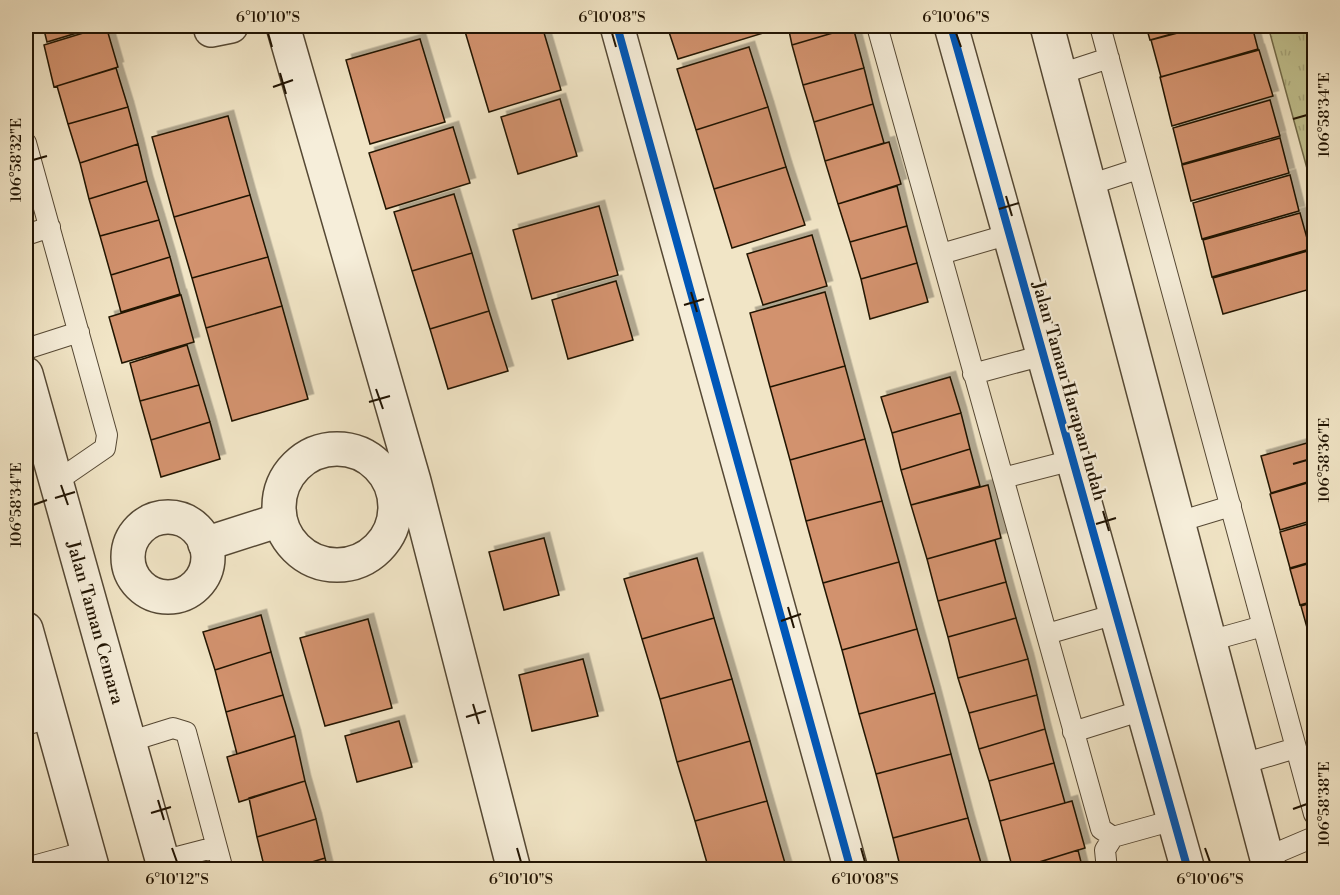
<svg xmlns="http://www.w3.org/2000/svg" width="1340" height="895" font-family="'Libre Bodoni',serif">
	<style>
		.grass { fill: url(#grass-tufts); stroke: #716b4a; stroke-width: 1.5 }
		.building { fill: #d2926e; stroke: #211403; stroke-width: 1.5; filter: url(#shadow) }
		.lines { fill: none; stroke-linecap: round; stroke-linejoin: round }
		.service-casing { stroke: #554834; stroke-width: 22 }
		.minor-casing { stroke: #554834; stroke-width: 36 }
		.tertiary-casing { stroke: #554834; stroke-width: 36 }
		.service { stroke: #f6eeda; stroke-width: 20 }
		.minor { stroke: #f6eeda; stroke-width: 33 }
		.tertiary { stroke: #f6eeda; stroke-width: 33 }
		.cycleway-casing { stroke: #f6eeda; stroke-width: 11 }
		.cycleway { stroke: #0057b8; stroke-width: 8 }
		.ticks { fill: none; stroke: #211403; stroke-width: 2 }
		.labels { text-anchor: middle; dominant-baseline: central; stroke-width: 4.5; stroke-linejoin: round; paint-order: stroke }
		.street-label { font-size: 18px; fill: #211403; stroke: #f6eeda }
		.neatline { fill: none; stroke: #211403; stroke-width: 2 }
		.ticks-label { font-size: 15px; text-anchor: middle; fill: #211403 }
	</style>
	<defs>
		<pattern id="grass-tufts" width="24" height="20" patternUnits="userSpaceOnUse" patternTransform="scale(1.5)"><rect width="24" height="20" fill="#c1c290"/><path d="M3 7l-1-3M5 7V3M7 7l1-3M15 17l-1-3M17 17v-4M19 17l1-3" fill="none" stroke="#a6a67b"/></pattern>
		<filter id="shadow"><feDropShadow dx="5.5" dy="-5.5" stdDeviation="0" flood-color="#0004"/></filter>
	</defs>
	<rect width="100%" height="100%" fill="#f1e5c6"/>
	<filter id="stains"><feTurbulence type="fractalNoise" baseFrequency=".00333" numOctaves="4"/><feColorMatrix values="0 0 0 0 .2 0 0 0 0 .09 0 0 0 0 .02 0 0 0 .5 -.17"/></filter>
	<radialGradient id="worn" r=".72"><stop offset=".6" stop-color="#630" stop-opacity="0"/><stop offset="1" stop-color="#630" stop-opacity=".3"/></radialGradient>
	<path class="grass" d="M1268 26H1314V194Z"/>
	<path class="building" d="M43 26H100L47 42Z
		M106 26 118 67 54 87 44 45Z
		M472 26H542L561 90 489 112 464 28Z
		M667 26H762L773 30 678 59Z
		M788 26H853V27L792 45Z
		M1146 26H1200L1150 40Z
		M1204 26H1252L1258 49 1161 77 1151 40Z
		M853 27 864 68 803 85 792 45Z
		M420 39 445 122 370 144 346 60Z
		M749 47 768 107 696 130 677 69Z
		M1259 50 1273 96 1172 126 1160 77Z
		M116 68 128 107 68 124 57 86Z
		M864 68 873 104 814 122 803 85Z
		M560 99 577 156 518 174 501 117Z
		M1270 100 1280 136 1182 164 1173 128Z
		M873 104 884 143 825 161 814 122Z
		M128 107 138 144 80 163 68 124Z
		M768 107 786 167 714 189 696 130Z
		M228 116 250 195 174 217 152 137Z
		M453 127 470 183 386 209 369 153Z
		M1280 138 1289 173 1191 201 1182 165Z
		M889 142 901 184 838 204 825 161Z
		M138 144 147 181 89 199 80 163Z
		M786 167 805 225 732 248 714 189Z
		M1290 175 1299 211 1202 239 1193 203Z
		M147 181 159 220 100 236 89 199Z
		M897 186 907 226 850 242 838 204Z
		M454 194 472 253 412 271 394 212Z
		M250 195 268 257 192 278 174 217Z
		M599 206 618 275 532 299 513 230Z
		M1300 213 1310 249 1212 277 1203 240Z
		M159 220 170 257 111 275 100 236Z
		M907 226 917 263 861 279 850 242Z
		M812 235 827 286 763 305 747 254Z
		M1311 250 1314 263V288L1223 314 1213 278Z
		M472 253 489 311 430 329 412 271Z
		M170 257 180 294 121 312 111 275Z
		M268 257 282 306 206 328 192 278Z
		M917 263 928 302 870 319 861 279Z
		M616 281 633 340 568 359 552 300Z
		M825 292 845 366 770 387 750 313Z
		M181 295 194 342 122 363 109 317Z
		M282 306 308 399 232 421 206 328Z
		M489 311 508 371 448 389 430 329Z
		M187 345 199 385 140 401 130 363Z
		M845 366 865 439 790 460 770 387Z
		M950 377 961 413 892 433 881 397Z
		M199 385 210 422 151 440 140 401Z
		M961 413 970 449 901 470 892 433Z
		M210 422 220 459 161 477 151 440Z
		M865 439 882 501 806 521 790 460Z
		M1314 441V480L1271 493 1261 456Z
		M970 449 980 486 911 505 901 470Z
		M1314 481V520L1280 530 1270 494Z
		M988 485 1001 538 927 559 911 505Z
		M882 501 899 562 823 583 806 521Z
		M1314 522V561L1290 568 1280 532Z
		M544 538 559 595 504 610 489 552Z
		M995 540 1006 582 938 601 927 559Z
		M697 558 714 618 642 639 624 579Z
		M899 562 917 629 842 650 823 583Z
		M1314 562V601L1300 605 1290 569Z
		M1006 582 1016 618 948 637 938 601Z
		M1314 602V641L1311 642 1301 606Z
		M261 615 271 652 215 670 203 632Z
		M714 618 732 679 660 699 642 639Z
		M1016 618 1028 659 958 678 948 637Z
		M368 619 392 708 325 726 300 638Z
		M917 629 935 693 859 714 842 650Z
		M1314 644V668L1309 646Z
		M271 652 283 695 226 712 215 670Z
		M583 659 598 716 532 731 519 675Z
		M1028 659 1037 695 969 713 958 678Z
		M732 679 750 741 677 762 660 699Z
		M935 693 951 754 876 774 859 714Z
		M283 695 295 736 237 754 226 712Z
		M1037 695 1045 729 979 749 969 713Z
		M399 721 412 767 357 782 345 736Z
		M1045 729 1054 763 989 781 979 749Z
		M295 736 305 781 239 802 227 757Z
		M750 741 767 801 695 821 677 762Z
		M951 754 968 818 893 838 876 774Z
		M1054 763 1065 803 1000 821 989 781Z
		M305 781 316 819 257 837 249 798Z
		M767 801 787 870H709L695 821Z
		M1072 801 1085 848 1013 870 1000 821Z
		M968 818 983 870H901L893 838Z
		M316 819 325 858 286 870H265L257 837Z
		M1078 850 1083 870H1014Z
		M325 858 328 870H286Z"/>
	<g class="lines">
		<g class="service-casing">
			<path id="service" d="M877 26 1101 829 1113 837 1174 820
				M1100 26 1314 814
				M1060 74 1109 58
				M26 143 107 435 105 448 57 481
				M1089 185 1138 169
				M26 235 50 227
				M941 254 1010 234
				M26 349 79 332
				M973 374 1044 355
				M1003 478 1073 460
				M1178 522 1231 506
				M1047 634 1116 614
				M1209 641 1263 626
				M26 725 50 717
				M1073 732 1143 710
				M128 742 173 728 186 732 223 870
				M1242 764 1296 748
				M1267 857 1314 837
				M162 861 216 847
				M26 868 88 851
				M1107 870 1105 850 1113 837"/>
		</g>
		<g class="minor-casing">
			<g id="minor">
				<path d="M283 26 414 481 514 870"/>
				<path d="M617 26 851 870"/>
				<path d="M211 30 231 26"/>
				<path id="s1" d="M26 374 165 870"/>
				<circle cx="337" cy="507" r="58"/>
				<circle cx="168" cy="557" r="40"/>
				<path d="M205 544 280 520"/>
				<path d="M26 629 93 870"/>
			</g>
		</g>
		<g class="tertiary-casing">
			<path id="tertiary" d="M951 26 1188 870
				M1047 26 1270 870"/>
		</g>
		<use href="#service" class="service"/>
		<use href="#minor" class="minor"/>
		<use href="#tertiary" class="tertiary"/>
		<g class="cycleway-casing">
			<path id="cycleway" d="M617 26 851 870
				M951 26 1188 870"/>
		</g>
		<use href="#cycleway" class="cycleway"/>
	</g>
	<path class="ticks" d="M268 33 272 47M612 33 616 47M956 33 961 47M280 73 286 94M273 87 293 80M1293 119 1307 115M33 160 47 156M1006 196 1012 216M999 209 1019 203M691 292 697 312M684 305 704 299M376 389 383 409M369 402 390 396M1293 464 1307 460M61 485 68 505M55 498 75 492M33 505 47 500M1103 511 1109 531M1096 524 1116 518M788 607 794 628M781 621 801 614M473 704 479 724M466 717 486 711M158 800 164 820M1293 809 1307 804M151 813 171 807M172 848 177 862M517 848 521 862M861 848 865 862M1205 848 1210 862"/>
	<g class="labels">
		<g class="street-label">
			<text transform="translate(1069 391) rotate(74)">Jalan Taman Harapan Indah</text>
			<text stroke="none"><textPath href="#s1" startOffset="258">Jalan Taman Cemara</textPath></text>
		</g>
	</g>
	<rect width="1340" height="895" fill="none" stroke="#f1e5c6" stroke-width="66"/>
	<rect x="33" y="33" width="1274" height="829" class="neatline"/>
	<g class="ticks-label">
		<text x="268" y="22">6°10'10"S</text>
		<text x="612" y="22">6°10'08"S</text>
		<text x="956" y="22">6°10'06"S</text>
		<text transform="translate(1324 115) rotate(-90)" y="5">106°58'34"E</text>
		<text transform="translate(16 160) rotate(-90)" y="5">106°58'32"E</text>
		<text transform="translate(1324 460) rotate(-90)" y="5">106°58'36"E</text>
		<text transform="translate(16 505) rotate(-90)" y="5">106°58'34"E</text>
		<text transform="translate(1324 804) rotate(-90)" y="5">106°58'38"E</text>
		<text x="177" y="884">6°10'12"S</text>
		<text x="521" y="884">6°10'10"S</text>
		<text x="865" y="884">6°10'08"S</text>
		<text x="1210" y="884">6°10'06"S</text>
	</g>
	<rect width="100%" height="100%" filter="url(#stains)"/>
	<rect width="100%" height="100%" fill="url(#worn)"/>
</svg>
